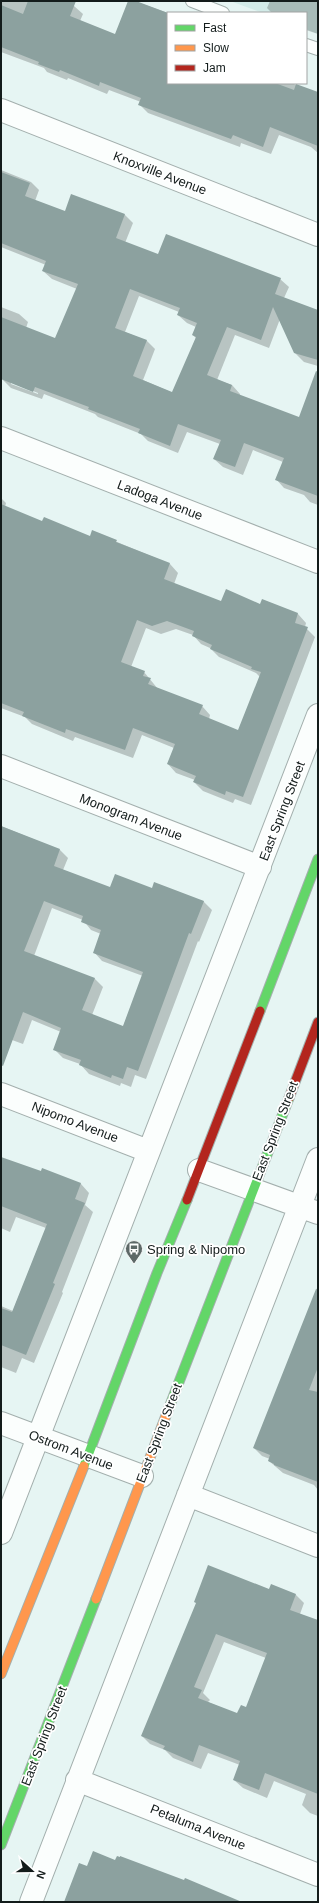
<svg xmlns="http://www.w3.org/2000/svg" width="319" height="1903" font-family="Arial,sans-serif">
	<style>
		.built { fill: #d2ebe8 }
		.shadow { fill: #0003; fill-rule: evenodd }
		.building { fill: #8ca19f; fill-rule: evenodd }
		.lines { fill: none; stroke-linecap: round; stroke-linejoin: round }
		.lane-casing { stroke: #a3afad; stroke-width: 14 }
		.street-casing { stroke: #a3afad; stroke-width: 24 }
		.fast-casing { stroke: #a3afad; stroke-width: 11 }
		.slow-casing { stroke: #a3afad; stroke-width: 11 }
		.jam-casing { stroke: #a3afad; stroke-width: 11 }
		.lane { stroke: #fbfefd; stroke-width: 12 }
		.street { stroke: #fbfefd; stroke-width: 22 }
		.fast { stroke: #63d668; stroke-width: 9 }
		.slow { stroke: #ff974d; stroke-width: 9 }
		.jam { stroke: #b3261e; stroke-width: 9 }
		.labels { text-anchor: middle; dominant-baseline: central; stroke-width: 3.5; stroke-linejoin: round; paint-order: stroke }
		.street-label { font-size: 13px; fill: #131c1b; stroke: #fff }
		.poi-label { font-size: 13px; fill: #131c1b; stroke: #fff; text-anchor: start }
	</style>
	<rect width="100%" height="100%" fill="#e6f5f3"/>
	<path class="built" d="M230 1H318V34L306 29V13H263Z"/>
	<path class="shadow" d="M1 1H64L74 6 83 14 80 21 115 36 129 1H134L168 13V83H291L318 93V153L311 147 279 135 271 154 241 143 240 147 148 113 140 105 141 102 109 90 107 94 68 78 67 80 47 72 44 68 1 52Z
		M270 1H318V34L306 30V13H272L267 8Z
		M1 170 31 182 39 190 35 201 65 212 125 215 133 223 125 243 159 256 280 279 289 287 284 298 318 311V366L304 362 295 353 280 319 269 348 235 335 217 380 232 385 240 394V396L318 446V505L310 502 304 495 284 488 276 479 283 462 253 450 243 475 223 467 214 459 220 444 187 432 178 453 148 441 141 434 98 417 95 414 44 394 42 399 11 388 1 378V307L19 314 28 322 26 328 56 339 77 289 52 279 43 271 46 265 1 247ZM139 296 179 312 178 315 187 323 196 327 193 335 196 338 173 393 143 380 155 349 147 341 125 332ZM11 382 38 393V394L11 384Z
		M1 498 6 503 5 507 43 522 91 537 93 532 170 564 178 573 174 584 222 603 261 605 263 600 298 614 306 623 305 627 315 637 251 805 235 799 233 803 203 791 194 782 195 780 176 773 168 764 174 748 142 735 133 758 75 737 73 741 32 724 25 717 1 708ZM146 628 161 634 176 629 193 635 201 644 210 648 219 657 256 673 260 677 239 731 209 719 210 715 202 706 158 689 144 672 131 667Z
		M1 826 60 850 68 858 63 870 111 889 152 890 203 901 212 910 199 942 198 941 146 1079 135 1075 131 1087 121 1083 120 1086 89 1074 80 1064 63 1058 54 1049 61 1032 32 1020 23 1044 1 1036ZM52 908 83 920 91 930 101 934 94 952 102 961 143 976 123 1027 92 1015 103 987 95 979 34 956Z
		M1 1158 41 1172 42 1169 81 1184 89 1193 85 1205 93 1212 62 1292 63 1293 34 1363 22 1358 16 1373 1 1367V1306L13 1311 46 1228 16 1217 10 1232 1 1228Z
		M317 1288H318V1490L314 1485 283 1473 269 1461 270 1459 262 1456 254 1448 292 1355Z
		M271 1586 296 1595 304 1603 300 1614 318 1622V1816L310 1813 302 1805 306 1794 274 1781 267 1798 243 1788 234 1780 240 1765 208 1753 201 1769 173 1758 165 1750 150 1744 142 1736 197 1603 269 1590ZM224 1642 266 1658 247 1709 238 1715 208 1702 210 1700 203 1693Z"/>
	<path class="building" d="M28 1H76L70 16 115 34 128 1H136L168 13V83H275L294 90 296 84 318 92V146L270 127 263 147 233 135 231 139 138 105 141 98 100 82 99 86 60 70 59 72 38 64 39 62 1 47V5L23 14Z
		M1 172 30 183 25 196 65 211 71 194 125 214 116 238 158 254 166 234 281 278 275 294 318 310V360L294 353 273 307 261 340 227 327 207 375 232 385 230 391 299 417 316 371 318 372V496L275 480 284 458 244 443 235 467 213 459 221 440 178 424 170 446 138 433 140 429 88 409 89 407 35 387 33 392 1 379V317L55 338 78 284 42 271 46 261 1 243ZM130 289 180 308 177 315 197 323 192 335 196 337 172 392 133 376 147 340 115 328Z
		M1 504 42 521 44 517 90 536 92 530 117 540 116 542 170 563 164 579 221 601 226 589 260 604 262 599 298 613 295 623 308 627 243 797 226 791 225 795 193 782 196 776 167 764 175 744 133 728 125 750 66 729 65 733 22 716 24 712 1 703ZM137 620 152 626 167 621 194 631 192 636 212 645 210 649 252 667 251 669 261 672 238 730 199 714 203 705 148 684 151 678 143 676 145 671 121 662Z
		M1 826 60 849 54 866 110 887 115 874 152 888 154 882 204 901 191 934 189 933 138 1071 127 1067 123 1079 112 1075 111 1078 79 1065 81 1060 53 1050 61 1028 23 1012 3 1066 1 1065ZM44 901 83 916 81 922 101 930 93 953 143 972 123 1026 82 1010 95 978 24 951Z
		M1 1157 41 1171 42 1168 81 1183 75 1199 85 1203 53 1283 55 1284 26 1355 1 1345V1308L12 1312 47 1224 1 1206Z
		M316 1289 318 1290V1367L309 1390 318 1392V1482L274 1465V1464L268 1461 270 1455 253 1448Z
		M208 1565 269 1589 271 1584 296 1594 290 1610 318 1620V1794L265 1773 259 1790 233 1780 240 1761 199 1745 193 1762 163 1749 165 1746 141 1736 196 1603 194 1602ZM216 1634 267 1653 246 1707 241 1705 237 1713 198 1698 202 1690 194 1687Z
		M93 1851 115 1860 117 1856 120 1857V1856L184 1880 185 1878 242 1902H64L79 1863 87 1866Z"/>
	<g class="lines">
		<g class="lane-casing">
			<path id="lane" d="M192 1 223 13
				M306 45 318 49"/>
		</g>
		<g class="street-casing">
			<path id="street" d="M1 110 318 235
				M1 438 318 562
				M1 766 260 867
				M1 1094 148 1151
				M199 1170 318 1213
				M1 1423 142 1476
				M188 1495 318 1546
				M1 1533 318 715
				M77 1780 318 1875
				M31 1902 318 1159"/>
		</g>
		<g class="fast-casing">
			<path id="fast" d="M260 1011 318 859
				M167 1413 289 1098
				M84 1466 157 1273 187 1200
				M1 1845 96 1599"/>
		</g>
		<g class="slow-casing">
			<path id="slow" d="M96 1599 167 1413
				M1 1674 84 1466"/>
		</g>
		<g class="jam-casing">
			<path id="jam" d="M289 1098 318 1022
				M187 1200 260 1011"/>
		</g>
		<use href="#lane" class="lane"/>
		<use href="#street" class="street"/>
		<use href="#fast" class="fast"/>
		<use href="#slow" class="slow"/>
		<use href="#jam" class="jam"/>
	</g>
	<defs>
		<g id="bus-pin" transform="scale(0.9)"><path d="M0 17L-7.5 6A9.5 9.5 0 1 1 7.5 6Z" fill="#5d6867" stroke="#fff"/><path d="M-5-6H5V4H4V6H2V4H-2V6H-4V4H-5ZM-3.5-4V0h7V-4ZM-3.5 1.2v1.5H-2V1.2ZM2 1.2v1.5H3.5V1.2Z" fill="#fff"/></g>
	</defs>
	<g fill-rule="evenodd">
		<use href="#bus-pin" x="134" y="1249"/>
	</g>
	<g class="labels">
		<g class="street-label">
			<text transform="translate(160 173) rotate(21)">Knoxville Avenue</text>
			<text transform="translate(160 500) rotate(21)">Ladoga Avenue</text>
			<text transform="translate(282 811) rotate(-69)">East Spring Street</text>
			<text transform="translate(131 817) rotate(21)">Monogram Avenue</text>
			<text transform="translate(75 1122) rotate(21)">Nipomo Avenue</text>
			<text transform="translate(275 1131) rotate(-69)">East Spring Street</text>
			<text transform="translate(159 1433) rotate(-69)">East Spring Street</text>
			<text transform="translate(71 1450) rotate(21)">Ostrom Avenue</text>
			<text transform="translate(44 1736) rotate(-69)">East Spring Street</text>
			<text transform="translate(198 1827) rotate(22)">Petaluma Avenue</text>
		</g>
		<g class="poi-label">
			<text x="147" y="1249">Spring &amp; Nipomo</text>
		</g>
	</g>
	<rect width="319" height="1903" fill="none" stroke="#131c1b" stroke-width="4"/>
	<rect x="167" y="12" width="140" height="72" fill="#ffffff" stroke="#a1a4a4"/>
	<rect x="175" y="25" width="20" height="6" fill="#63d668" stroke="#a1a4a4"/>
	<text x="203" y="32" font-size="12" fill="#131c1b">Fast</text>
	<rect x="175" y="45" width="20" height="6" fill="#ff974d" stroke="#a1a4a4"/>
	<text x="203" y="52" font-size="12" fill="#131c1b">Slow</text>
	<rect x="175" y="65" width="20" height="6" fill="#b3261e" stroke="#a1a4a4"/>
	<text x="203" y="72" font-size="12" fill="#131c1b">Jam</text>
	<g transform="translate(32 1871) rotate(111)" stroke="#ffffff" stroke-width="3" paint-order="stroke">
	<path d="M0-3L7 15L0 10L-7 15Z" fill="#131c1b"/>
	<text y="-6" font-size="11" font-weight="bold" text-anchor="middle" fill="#131c1b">N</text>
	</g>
</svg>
